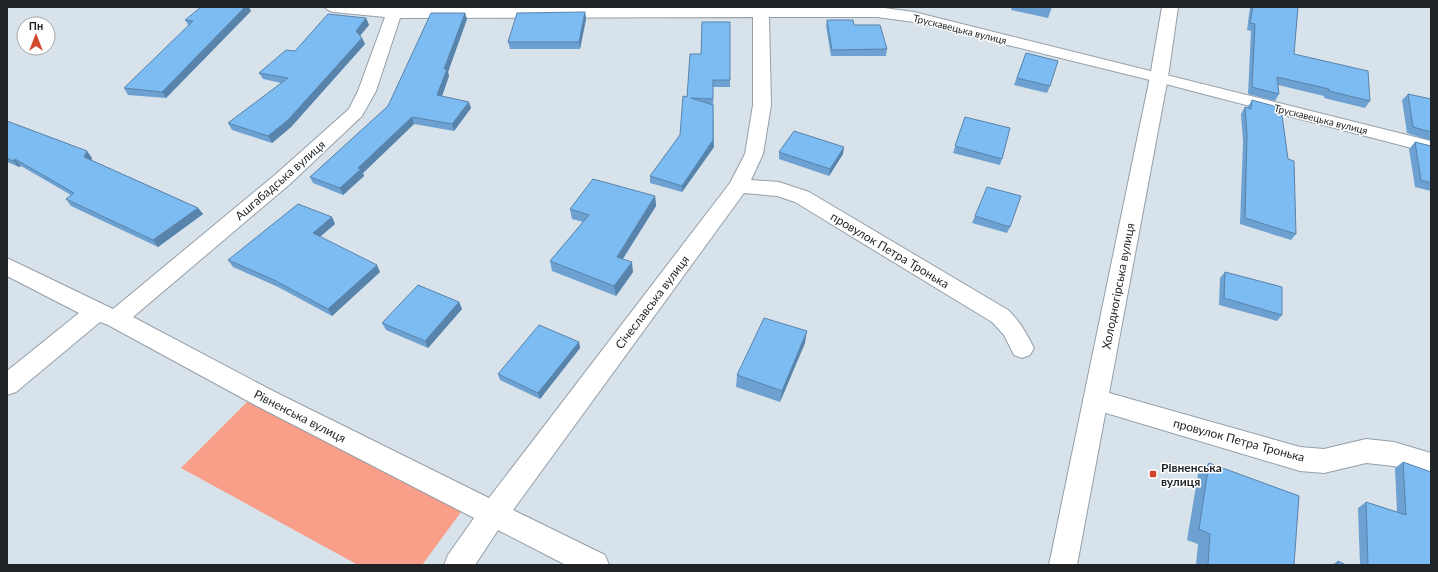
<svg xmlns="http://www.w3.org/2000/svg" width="1438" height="572" font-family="Lato,sans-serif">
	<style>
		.green { fill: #f99f89 }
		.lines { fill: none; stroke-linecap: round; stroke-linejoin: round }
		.street-casing { stroke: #959fa8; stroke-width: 2 }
		.secondary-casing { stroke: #959fa8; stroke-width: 2 }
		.street { fill: #fff; fill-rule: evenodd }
		.secondary { fill: #fff; fill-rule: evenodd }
		.wall { fill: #6ca1d1 }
		.shaded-wall { fill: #5883aa }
		.building { fill: #7dbbf3; stroke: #5883aa }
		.poi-dot { fill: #d3482a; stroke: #fff; stroke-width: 1.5 }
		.labels { text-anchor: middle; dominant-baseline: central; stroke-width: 3; stroke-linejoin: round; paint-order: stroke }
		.far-street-label { font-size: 10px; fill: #1f2326; stroke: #fff }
		.street-label { font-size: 12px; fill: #1f2326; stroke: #fff }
		.poi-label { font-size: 12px; font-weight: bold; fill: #1f2326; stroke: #fff; text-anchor: start }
	</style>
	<rect width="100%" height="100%" fill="#d8e2eb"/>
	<path class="green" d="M249 400 464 508 422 565H358L181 468Z"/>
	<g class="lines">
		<g class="street-casing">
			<path id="street" d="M325 7H877L914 12 1431 141V153L1154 81 914 22 877 17H769L771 105 763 154 751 180 779 182 809 192 1008 310C1020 321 1026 333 1034 348L1030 355 1022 358 1014 355 1004 335 992 322 795 202 777 196 744 193 513 510 605 555 609 565H566L498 530 475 565H444L448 555 474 518 255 405 108 325 100 322 16 392 7 395V371L79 313 7 276V258L113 309 276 174 349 109 358 91 385 17 333 12 328 10ZM753 17V105L745 154 730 183 489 498 273 391 133 317 290 184 362 116 376 91 400 18Z
				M1095 389 1300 447 1324 449 1366 439 1394 442 1431 453V477L1394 466 1366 463 1324 473 1300 471 1086 407 1083 400 1086 393Z"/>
		</g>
		<g class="secondary-casing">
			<path id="secondary" d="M1162 7H1178L1168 77 1077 565H1049L1150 77Z"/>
		</g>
		<use href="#street" class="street"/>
		<use href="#secondary" class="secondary"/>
	</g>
	<path class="wall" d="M1012 7H1052L1048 18 1011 10Z
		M1250 7H1298L1294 54 1370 101 1365 108 1324 98V96L1278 85 1279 94 1275 101 1248 94 1251 31 1247 30Z
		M251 11 166 98 128 95 124 88 189 26 185 20Z
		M585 12 586 19 580 49H510L508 42Z
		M465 13 467 19 448 72 449 76 442 96 471 108 454 131 414 124 363 173 364 176 343 195 313 183 310 177 388 106Z
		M366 18 369 25 360 35 365 44 291 127 272 143 232 130 228 123 281 83 263 79 259 73 295 51Z
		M827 20 854 25 887 49 886 56H831L826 26Z
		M730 22V87H713L714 147 682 192 650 183V176L680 135 687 97 701 54Z
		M1026 53 1050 86 1047 93 1014 85Z
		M1408 94 1431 99V141L1407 133 1402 100Z
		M1252 100 1296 234 1291 240 1240 224 1243 141 1241 114 1245 107 1247 108Z
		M965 117 1002 159 1000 165 953 153Z
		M7 121 87 151 92 158 91 160 198 208 203 214 158 247 71 206 66 199 71 195 21 166 19 167 7 162Z
		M1415 142 1431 146V191L1415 187 1409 149Z
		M779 152 843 154 829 176 779 159Z
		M655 196 656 206 623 259 633 272 616 296 552 271 550 261 583 222 572 219 570 209Z
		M975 216 1010 227 1007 233 972 223Z
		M332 217 335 224 320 237 380 272 332 316 278 287 233 267 228 260Z
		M1225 272 1282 315 1277 321 1219 305 1220 278Z
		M459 302 462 309 428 348 386 330 382 323Z
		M579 342 580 348 540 399 500 380 498 374Z
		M805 343 780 402 736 387 737 375Z
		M1403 462 1431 565H1360L1358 508 1366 502 1397 512 1395 468Z
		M1209 463 1294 565H1196L1198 544 1187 540 1198 474Z
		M1338 561 1346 565H1332Z"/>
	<path class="shaded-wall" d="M245 7H249L251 11 166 98 162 92Z
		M585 12 586 19 580 49 579 42Z
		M465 13 467 19 448 72 449 76 440 102 437 95 444 69Z
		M366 18 369 25 359 37 356 31Z
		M362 38 365 44 291 127 272 143 268 136Z
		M469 102 471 108 454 131 452 124Z
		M412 117 414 124 363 173 364 176 343 195 340 188 358 168Z
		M713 140 714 147 682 192V186Z
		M844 147 843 154 829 176 830 169Z
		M87 151 92 158 90 164 84 157Z
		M15 159 21 166 19 167 13 161Z
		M655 196 656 206 618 266 617 257Z
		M198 208 203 214 158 247 153 240Z
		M332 217 335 224 316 240 313 233Z
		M632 262 633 272 616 296 614 286Z
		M377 265 380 272 332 316 328 309Z
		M459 302 462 309 428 348 425 341Z
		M807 331 805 343 780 402 782 391Z
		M579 342 580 348 540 399 538 393Z"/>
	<path class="building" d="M201 7H245L162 92 124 88 193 21 185 20Z
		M1253 7H1298L1294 54 1368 71 1370 101 1329 91V89L1277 77 1279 94 1252 87 1255 24 1250 23Z
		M585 12 579 42H508L517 13Z
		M431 13H465L444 69H447L437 95 469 102 452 124 412 117 358 168 361 169 340 188 310 177 388 106Z
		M328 14 366 18 356 31 362 38 288 120 268 136 228 123 288 78 259 73 286 50 295 51Z
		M827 20H853L854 25H880L887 49 832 50Z
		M702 22H730V80H713V99L691 98 713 105V140L682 186 650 176 680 135 683 96 687 97 690 54H701Z
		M1026 53 1058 61 1050 86 1017 78Z
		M1408 94 1431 99V132L1413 127Z
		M1252 100 1281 108 1288 159 1294 161 1296 234 1245 218 1247 134 1245 107 1251 109Z
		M965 117 1010 128 1002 159 955 146Z
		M7 121 87 151 84 157 198 208 153 240 66 199 74 193 15 159 13 161 7 158Z
		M794 131 844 147 830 169 779 152Z
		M1415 142 1431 146V183L1421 180Z
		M593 179 655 196 617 257 632 262 614 286 550 261 589 215 570 209Z
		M987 187 1021 196 1010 227 975 216Z
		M298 204 332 217 313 233 377 265 328 309 274 280 228 260Z
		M1225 272 1282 287V315L1224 298Z
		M418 285 459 302 425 341 382 323Z
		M764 318 807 331 782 391 737 375Z
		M539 325 579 342 538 393 498 374Z
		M1403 462 1431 472V565H1368L1366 502 1406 515Z
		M1209 463 1299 496 1294 565H1208L1210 534 1199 529Z
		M1338 561 1346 565H1338Z"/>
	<rect class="poi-dot" x="1149" y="470" width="8" height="8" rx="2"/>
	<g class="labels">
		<g class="far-street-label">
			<text transform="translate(960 29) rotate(14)">Трускавецька вулиця</text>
			<text transform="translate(1321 119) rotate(14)">Трускавецька вулиця</text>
		</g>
		<g class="street-label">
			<text transform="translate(280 180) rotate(-41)">Ашгабадська вулиця</text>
			<text transform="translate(890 250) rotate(31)">провулок Петра Тронька</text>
			<text transform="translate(1118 286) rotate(-79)">Холодногірська вулиця</text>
			<text transform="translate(652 302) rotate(-53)">Січеславська вулиця</text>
			<text transform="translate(300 416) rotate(27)">Рівненська вулиця</text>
			<text transform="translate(1239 440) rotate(15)">провулок Петра Тронька</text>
		</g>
		<g class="poi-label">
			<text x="1161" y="467">Рівненська<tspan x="1161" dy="14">вулиця</tspan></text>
		</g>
	</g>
	<rect width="1438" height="572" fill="none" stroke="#1f2326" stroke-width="16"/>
	<g transform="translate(36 36)"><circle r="19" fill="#ffffff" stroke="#a5a7a8"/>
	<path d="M0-3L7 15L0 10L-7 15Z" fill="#d3482a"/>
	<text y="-6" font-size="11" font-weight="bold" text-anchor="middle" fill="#1f2326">Пн</text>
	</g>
</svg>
